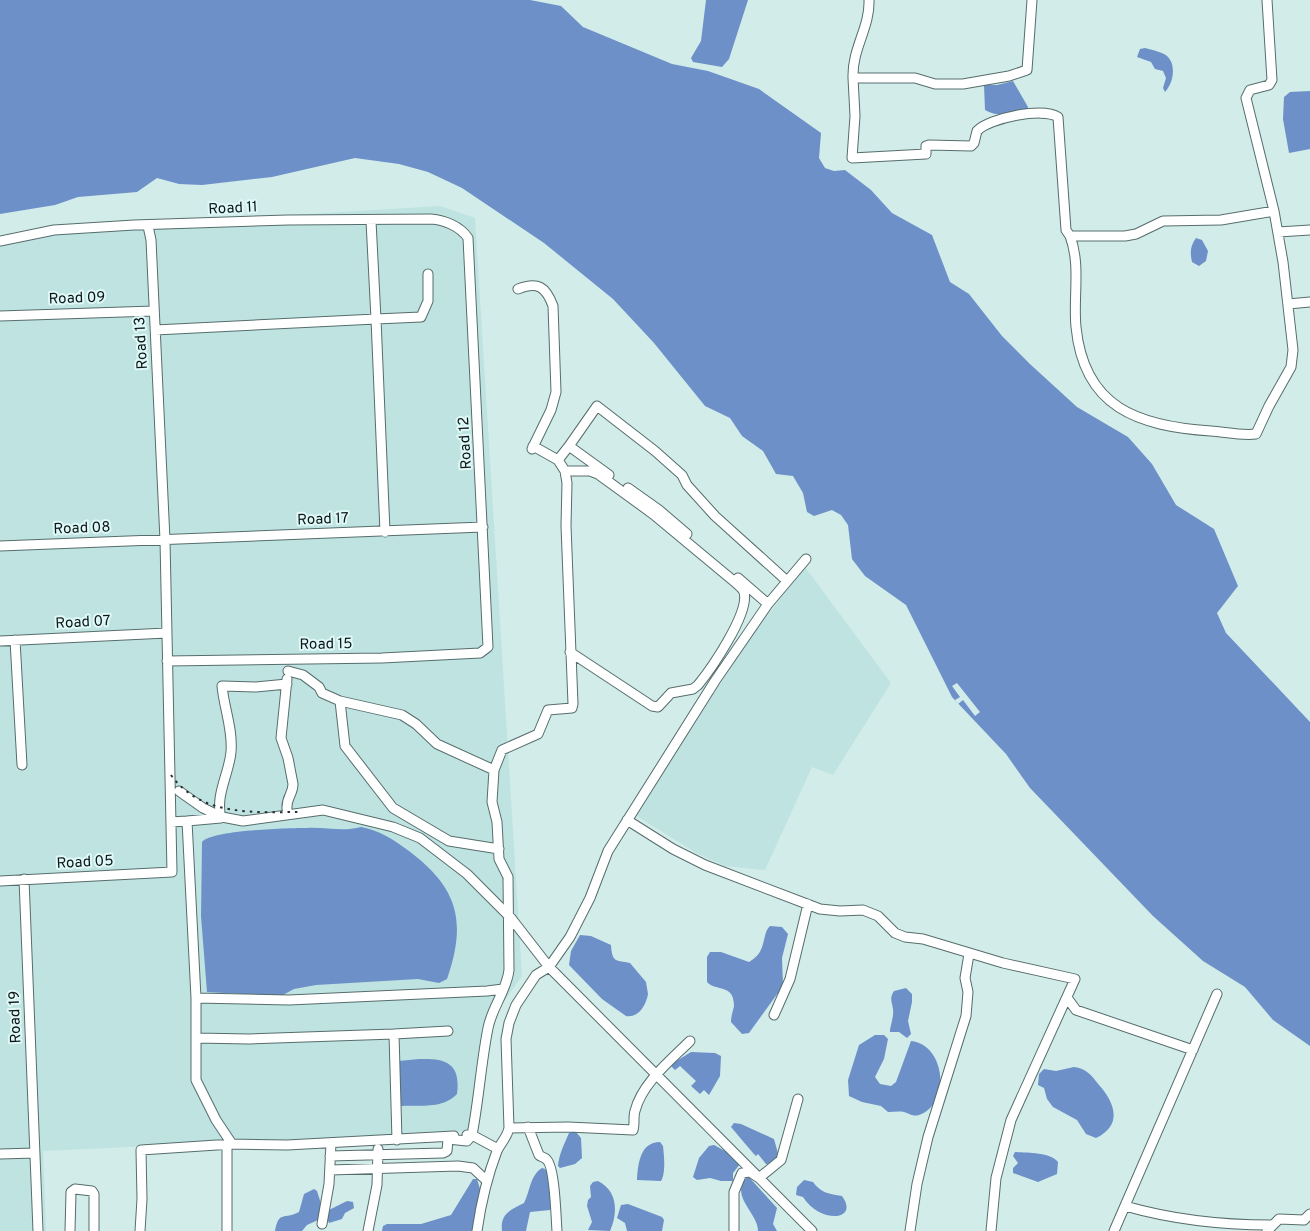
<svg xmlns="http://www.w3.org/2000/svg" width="1310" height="1231" font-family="Overpass,sans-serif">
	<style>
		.built { fill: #bfe3e1 }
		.water { fill: #6c90c7 }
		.pier { fill: #d2ecea }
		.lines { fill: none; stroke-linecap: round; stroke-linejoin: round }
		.minor-casing { stroke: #566d6c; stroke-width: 11 }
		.minor { stroke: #fff; stroke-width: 9 }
		.rail { stroke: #25302f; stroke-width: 2; stroke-dasharray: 2.5 5; stroke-linecap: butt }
		.labels { text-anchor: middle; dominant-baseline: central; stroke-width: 4; stroke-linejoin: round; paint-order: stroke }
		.street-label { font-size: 15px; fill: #0d1716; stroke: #dff9f8 }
	</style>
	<rect width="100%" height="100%" fill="#d2ecea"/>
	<path class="built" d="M440 206 475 218 522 976 496 1013 476 1131 43 1151 46 1231H0V236L20 232Z
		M805 567 891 683 833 775 812 767 765 870 725 866 698 854 635 815 750 638Z"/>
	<path class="water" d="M0 0H530L561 6 583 27 672 64 708 71 759 89 821 133 819 158 825 168 834 171 845 170 871 190 892 213 932 235 950 282 969 294 1002 336 1031 365 1077 407 1128 437 1152 464 1176 505 1214 529 1238 586 1217 613 1226 633 1310 722V1046L1273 1020 1245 987 1203 961 1153 916 1030 788 1006 754 952 697 906 605 865 576 852 559 848 525 841 515 832 510 814 516 807 512 803 493 793 476 776 474 763 451 742 436 730 418 705 406 654 343 613 299 544 243 462 188 428 172 399 164 355 158 272 177 202 185 179 184 157 178 137 192 78 197 55 205 0 214Z
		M706 0H748L729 59 722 67 693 62 691 58 701 41Z
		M1145 48C1152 50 1162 52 1167 56 1177 65 1173 84 1165 92L1163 88 1166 78 1163 71 1155 69 1151 62 1137 57 1140 49Z
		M1013 81 1028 107 1027 111C1013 113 998 118 985 110L984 85H997Z
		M1310 91V149L1289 153 1283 119 1284 97 1290 92Z
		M1196 238 1202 240 1208 251 1206 261 1199 266 1192 262C1190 253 1190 246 1196 238Z
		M361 827C379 830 394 840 409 851 458 888 467 921 447 979L439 983 418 979 316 985 294 989 281 996 207 992 201 916 202 842C213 830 288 828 307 828 326 827 343 832 361 827Z
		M770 926 782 927 788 934 782 958 783 986 749 1033 742 1034 731 1022C731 1016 733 1011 734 1006 734 983 716 992 707 982V957L710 952H721L749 962C768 952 761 934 770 926Z
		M580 935 591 936 611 945C612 963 616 960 630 963L646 982 648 994C646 1005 639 1018 626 1016L602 999 569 965 571 951Z
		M906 988 912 994V1002L908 1021 911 1034 907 1038 899 1032H890V1030C891 1024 894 1015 893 1009 892 1001 889 999 894 991Z
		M875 1035H884L888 1039 884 1059 875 1077 880 1084 891 1086 896 1082 911 1041C945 1044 952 1104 919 1115 912 1117 909 1113 904 1112 899 1111 893 1112 888 1112L881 1106 862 1102 849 1096 848 1080 859 1045Z
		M691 1052 715 1053 721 1056 720 1076 709 1095 704 1090 700 1094 691 1086 696 1081 680 1066 675 1070 670 1065Z
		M419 1059C446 1058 461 1063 457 1094 443 1109 420 1105 401 1106L399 1061Z
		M1074 1067C1086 1068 1092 1076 1099 1085 1115 1103 1123 1125 1096 1138L1086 1134 1077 1120 1053 1107 1047 1099 1044 1088 1038 1085 1039 1074 1044 1069 1056 1071Z
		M734 1123 741 1124 774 1139 779 1157 772 1164H766L758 1154 756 1156 753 1153 731 1127Z
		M572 1132H576L581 1138 582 1158 575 1164 560 1168 558 1166C559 1154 564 1145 569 1133Z
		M660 1142 663 1146C664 1156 666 1173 661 1181L637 1180C638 1164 640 1142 660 1142Z
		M714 1145 727 1152 740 1164 733 1173V1181H721L710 1178 697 1180 693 1177 699 1158 709 1146Z
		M1015 1152C1028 1153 1050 1152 1058 1162L1057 1174 1038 1182 1013 1173V1168L1018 1163 1013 1156Z
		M542 1168 545 1169C552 1178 555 1200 550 1210L530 1212 526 1231H502C500 1213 511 1210 524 1203 530 1192 530 1175 542 1168Z
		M748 1176 777 1208 773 1224 777 1231H758C758 1212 728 1196 748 1176Z
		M473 1179H477L480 1189 472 1231H382L383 1226 387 1224H421L451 1215Z
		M804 1180 813 1182C821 1193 829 1194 842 1196 860 1221 820 1224 803 1197L796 1195 797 1187Z
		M598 1181C618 1191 618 1213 610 1231L588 1230 592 1222 587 1206 588 1200 591 1197 590 1186 593 1182Z
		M314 1189 317 1191 322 1207 318 1220 307 1225 302 1231H275C279 1210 284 1220 299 1212L304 1194Z
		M347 1201 353 1202 354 1208 345 1213 342 1219 329 1223 327 1219 329 1210Z
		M628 1204 662 1217 664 1220 662 1231H627L625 1223 617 1218 621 1205Z"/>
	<path class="pier" d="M957 683 980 712 975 716 963 700 958 704 955 700 960 697 952 686Z"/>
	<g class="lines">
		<g class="minor-casing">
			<path id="minor" d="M869 0C870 28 852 48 853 78H915L935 84H963L1009 76 1027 70 1032 0
				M853 78 855 116 852 158 926 154V146L929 145 971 146 974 143 977 131C989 118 1043 107 1058 117L1066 230 1070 236H1125L1136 234 1163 221 1221 220 1274 211
				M371 221 376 319 421 317 428 301V274
				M1278 232 1310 230
				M1070 236C1081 265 1073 298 1076 327 1084 408 1138 426 1211 431 1225 432 1242 436 1256 434L1269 406 1291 367 1293 350 1283 262 1274 211 1246 98 1250 90 1269 85 1272 80 1267 0
				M0 241 54 230 134 225 288 220 431 219C444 220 460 226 468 238L488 647 480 653 382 658 167 661
				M518 289C538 281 546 287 553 306L556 392 551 410 532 449
				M1288 304 1310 302
				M0 316 154 311
				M155 330 376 319 385 532
				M569 446 597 406 655 451 682 475 687 485 715 516 787 581
				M558 460 569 446 609 475
				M565 471H590L598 474 653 514 736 583C739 586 743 589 744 592 750 613 711 669 698 685L693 689 671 693 658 707 652 706 570 652
				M628 488 659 510 687 534
				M0 546 483 527
				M738 578 768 604
				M15 640 22 765
				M0 641 167 633
				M288 671 303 675 319 687 322 693 340 701 345 746 393 808 449 841 499 849
				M340 701 402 715 416 724 437 744 494 770
				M179 791 203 808 222 817 243 821 323 810 393 827 420 838 467 874 511 918 549 967 812 1231
				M287 809C286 797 293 795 293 784L288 758 281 738 287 679
				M627 820 673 849 705 865 820 909 840 911 863 910 878 916 895 933 905 937 923 939 1003 963 1075 979 1011 1120 996 1178 991 1231
				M187 821 221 818C215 795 229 774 231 752 233 729 224 708 222 686L256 687 287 684
				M24 879 38 1231
				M0 881 172 872 165 540 151 240 148 226
				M196 998 289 1000 487 991 503 989
				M1068 999 1076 1010 1193 1050
				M774 1015 790 979 808 904
				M394 1034 448 1031
				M196 1038 249 1039 394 1034 397 1140
				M528 1127 539 1155C541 1157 544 1157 546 1159 555 1165 556 1219 557 1231
				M509 1128 568 1127 633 1130C635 1124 633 1117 635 1111 642 1083 671 1060 690 1041
				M467 1135H472L498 1149
				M227 1144V1231
				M232 1144 287 1145 454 1136
				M0 1154 35 1153
				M330 1156 443 1153 447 1151 448 1139 467 1141 472 1135C479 1099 481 1063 488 1028 492 1007 507 990 509 970L508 877 499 859 497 822 492 802 494 770 502 750 538 734 548 710 572 708 573 704 566 526 567 483 565 471 558 460 533 446
				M330 1170 458 1166 473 1168 487 1181
				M1125 1206C1174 1220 1221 1225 1271 1225
				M322 1224 329 1184 331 1143
				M70 1231 71 1192 75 1189 92 1191 94 1194V1231
				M140 1231 142 1199 141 1150 232 1144 216 1120 196 1080V998L187 821 171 822
				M368 1231 377 1185 378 1149
				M477 1231C481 1203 487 1177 497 1151 501 1142 507 1138 509 1128L506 1039 509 1023 516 1005 536 975 549 967 570 937 590 898 608 851 715 681 768 604 806 559
				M734 1231V1192L742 1173 750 1172 759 1178 781 1160 798 1099
				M910 1231 917 1184 928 1137 966 1016 968 992 965 978 969 954
				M1114 1231 1217 994
				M1267 1231 1279 1219 1304 1220 1310 1214"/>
		</g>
		<use href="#minor" class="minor"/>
		<path class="rail" d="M171 775C201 817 255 812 300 812"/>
	</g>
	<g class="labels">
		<g class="street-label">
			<text transform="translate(233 209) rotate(-3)">Road 11</text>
			<text transform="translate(77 299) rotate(-2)">Road 09</text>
			<text transform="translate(142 343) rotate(-93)">Road 13</text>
			<text transform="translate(466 443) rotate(-93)">Road 12</text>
			<text transform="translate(323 520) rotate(-2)">Road 17</text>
			<text transform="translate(82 529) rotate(-2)">Road 08</text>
			<text transform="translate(83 623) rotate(-3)">Road 07</text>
			<text transform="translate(326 645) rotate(-1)">Road 15</text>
			<text transform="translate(85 863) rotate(-3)">Road 05</text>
			<text transform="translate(16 1017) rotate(-92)">Road 19</text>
		</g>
	</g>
</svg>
